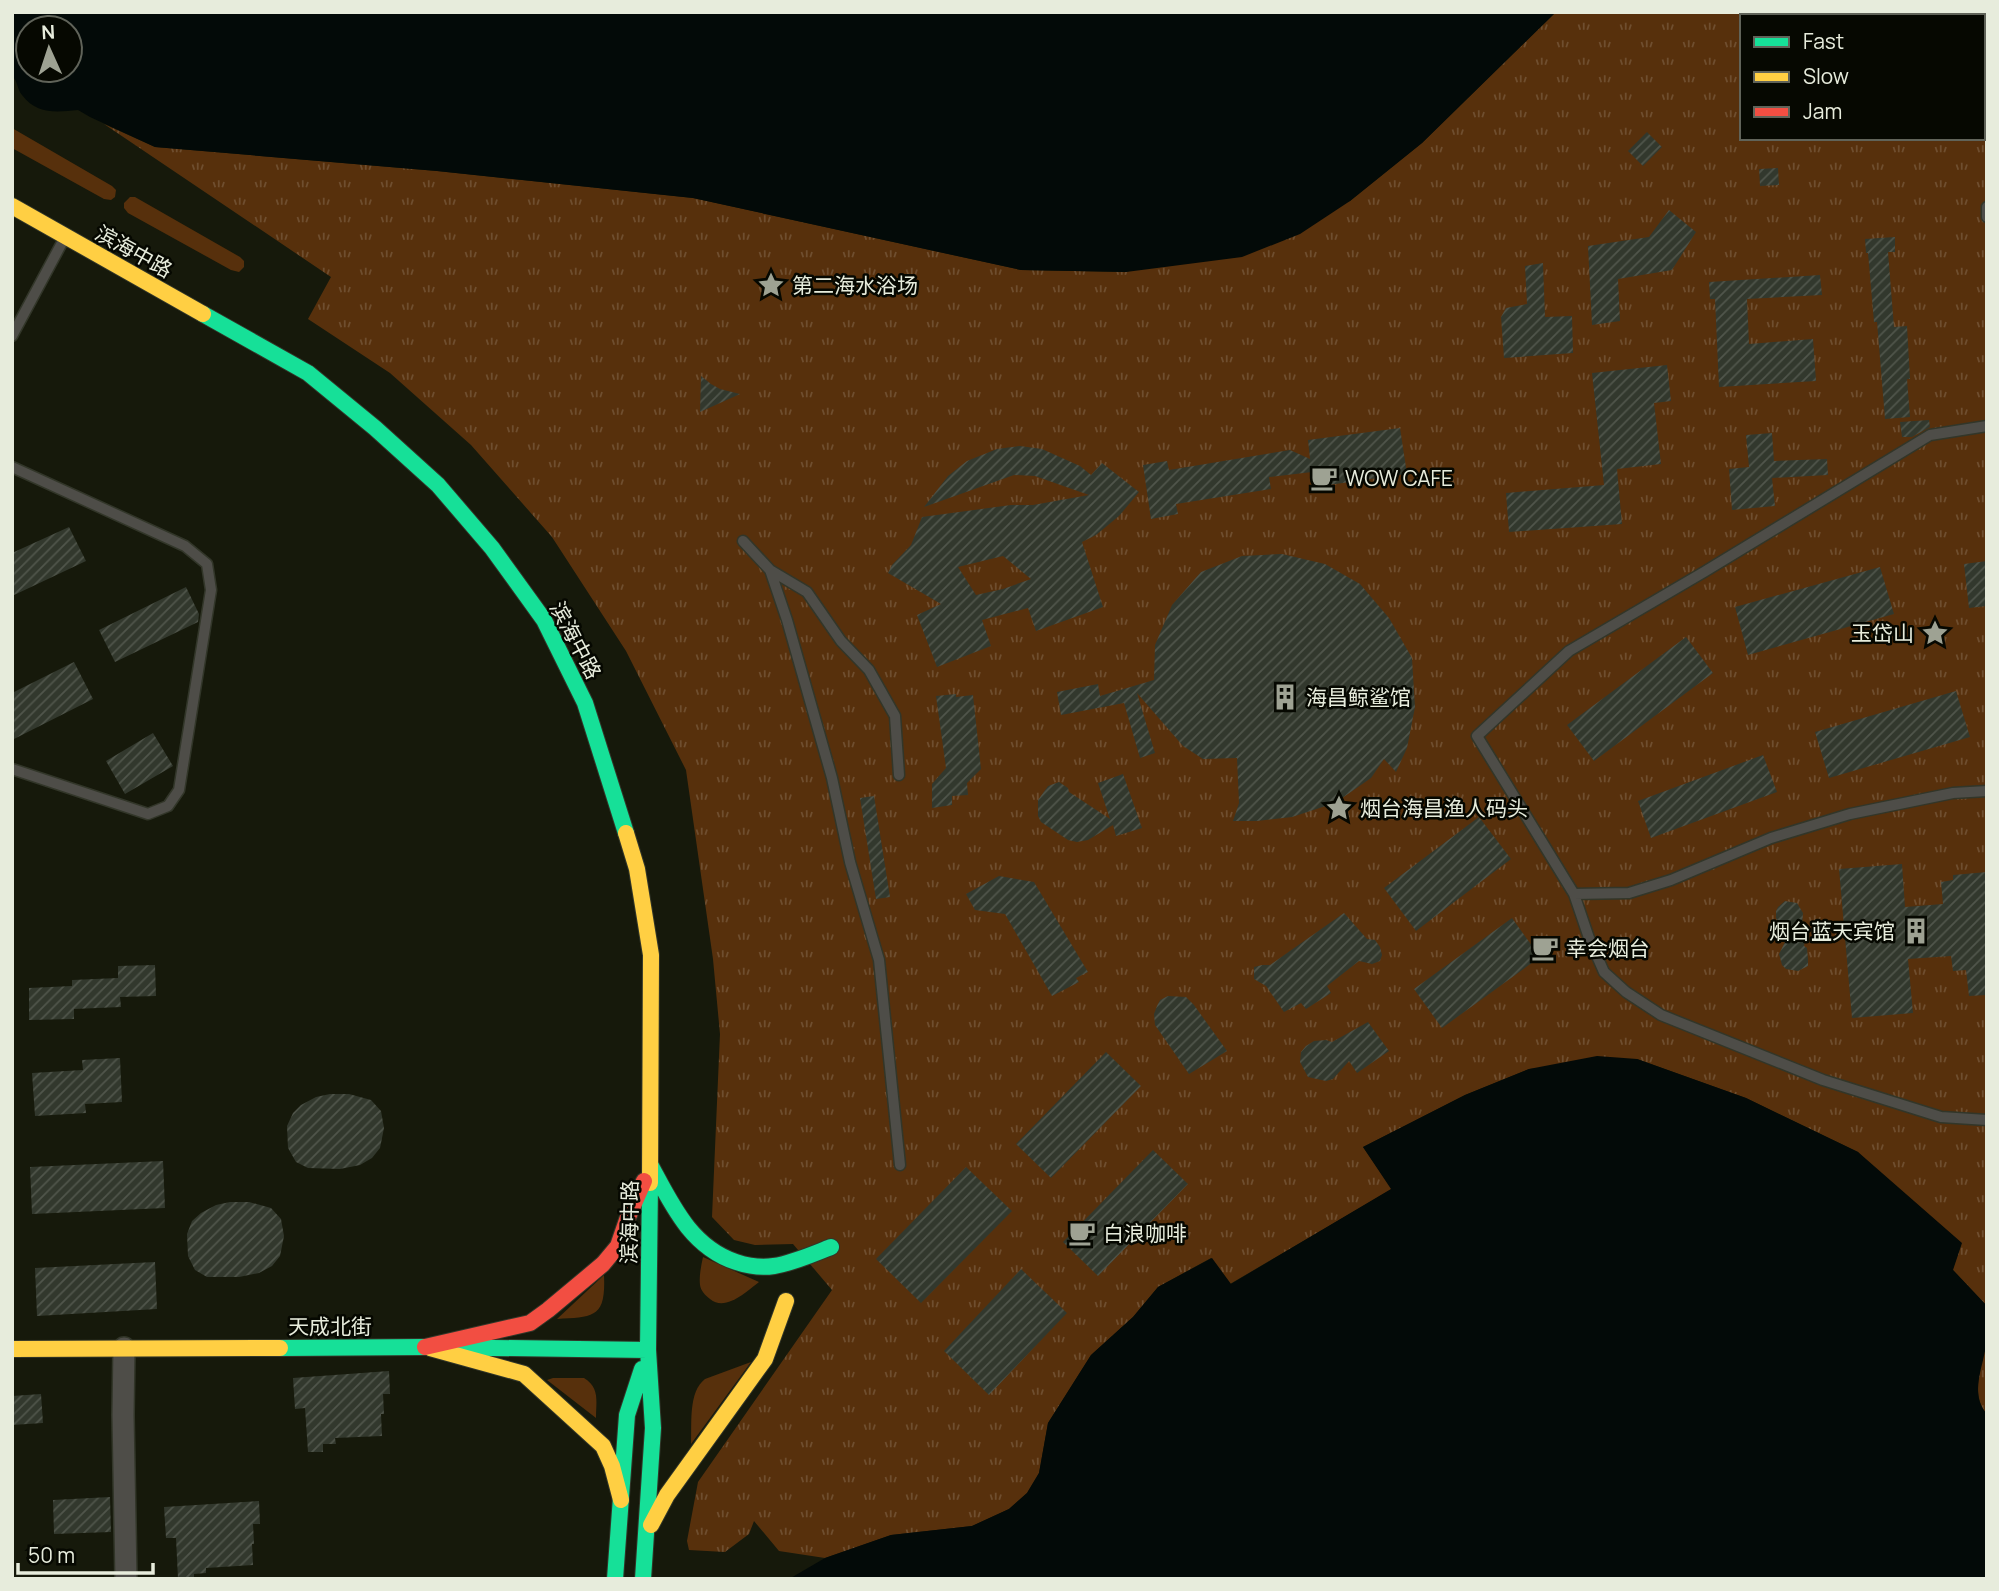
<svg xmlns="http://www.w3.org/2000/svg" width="1999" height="1591" font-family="Manrope,'Noto Sans SC',sans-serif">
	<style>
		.green { fill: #57300c }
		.park { fill: url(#park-tufts); fill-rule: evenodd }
		.water { fill: #030a08; fill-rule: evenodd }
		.building { fill: url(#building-hatch); fill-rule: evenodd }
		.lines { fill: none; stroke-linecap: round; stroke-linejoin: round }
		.lane-casing { stroke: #323629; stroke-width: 13 }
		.street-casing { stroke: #323629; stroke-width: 24 }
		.fast-casing { stroke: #323629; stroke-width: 18 }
		.slow-casing { stroke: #323629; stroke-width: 18 }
		.jam-casing { stroke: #323629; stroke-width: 18 }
		.lane { stroke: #4e4d48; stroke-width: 10 }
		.street { stroke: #4e4d48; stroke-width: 21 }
		.fast { stroke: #16e098; stroke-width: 16 }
		.slow { stroke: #ffcf43; stroke-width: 16 }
		.jam { stroke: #f24e42; stroke-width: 16 }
		.labels { text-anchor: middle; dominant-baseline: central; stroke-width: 5; stroke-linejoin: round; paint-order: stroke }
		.street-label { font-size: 21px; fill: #e7ecdc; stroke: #060801 }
		.poi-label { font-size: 21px; fill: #e7ecdc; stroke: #060801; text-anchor: start }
	</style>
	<defs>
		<pattern id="park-tufts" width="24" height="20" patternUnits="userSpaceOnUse" patternTransform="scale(1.75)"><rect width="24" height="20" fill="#57300c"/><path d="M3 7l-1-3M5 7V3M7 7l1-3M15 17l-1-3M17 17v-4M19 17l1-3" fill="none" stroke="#6f4e2f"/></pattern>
		<pattern id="building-hatch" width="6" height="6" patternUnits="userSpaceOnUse" patternTransform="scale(1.75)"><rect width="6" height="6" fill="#32382d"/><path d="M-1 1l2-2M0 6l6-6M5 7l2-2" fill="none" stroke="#50554b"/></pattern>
	</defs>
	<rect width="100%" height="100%" fill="#16190b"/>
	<path class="green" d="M12 128 112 186 116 190 115 197 111 200 104 199 12 148Z
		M130 197H135L240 257 244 261V267L239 272 231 270 128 213 124 208V203Z
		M703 1257 759 1282C747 1291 726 1312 710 1299 705 1295 701 1291 700 1285 699 1276 701 1266 703 1257Z
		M604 1275C606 1318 594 1317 557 1319Z
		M751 1362 691 1444C692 1424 688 1392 705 1379Z
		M553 1378H584C600 1388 596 1401 596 1418L547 1380Z"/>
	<path class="park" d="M1556 12H1987V1306L1953 1270 1858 1152 1746 1098 1637 1059 1529 1069 1465 1095 1363 1147 1392 1189 1230 1284 1211 1258 1158 1287 1133 1317 1091 1355 1048 1423 1039 1473 1027 1493 1009 1509 972 1526 891 1535 825 1558 779 1551 754 1521 749 1534 725 1552 689 1550 687 1541 698 1482 832 1290 793 1244 755 1245 734 1240 712 1217 720 1034 713 959 686 770 626 651 552 537 471 445 390 373 308 319 331 277 104 124 155 147 437 171 693 198 1021 270 1126 272 1350 201 1422 143ZM1742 16H1983V138H1742Z
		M1987 1333V1414C1968 1393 1985 1358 1987 1333Z"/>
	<path class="water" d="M12 12H1556L1422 143 1350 201 1300 234 1242 257 1126 272 1021 270 693 198 437 171 155 147 90 117 78 110C57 112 37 115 22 95 17 89 18 81 12 76ZM28 28H70V70H28Z
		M1597 1056 1637 1059 1746 1098 1858 1152 1962 1243 1953 1270 1987 1306C1987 1319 1987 1332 1986 1345 1983 1368 1969 1395 1987 1414V1579H789L825 1558 891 1535 972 1526 1009 1509 1027 1493 1039 1473 1048 1423 1091 1355 1133 1317 1158 1287 1212 1258 1231 1284 1391 1189 1363 1147 1465 1095 1529 1069Z"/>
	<path class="building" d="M1647 132 1662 147 1643 166 1628 151Z
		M1778 168 1779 185 1760 186 1759 169Z
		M1669 210 1696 232 1672 270 1618 279 1620 321 1592 325 1588 246 1649 237Z
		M1895 237V252H1888L1894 327 1907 326 1910 379H1907L1910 417 1885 419 1877 322H1874L1868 253H1866L1865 239Z
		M1543 263 1545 317 1572 316 1573 353 1504 358 1501 317 1506 308 1527 304 1525 266Z
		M1820 275 1822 295 1747 299 1749 344 1813 339 1816 381 1719 387 1715 299H1710L1709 282Z
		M1667 365 1671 401 1654 403 1661 464 1617 469 1622 524 1509 532 1506 493 1604 485 1592 373Z
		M701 376 711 384 720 389 740 394 700 412Z
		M1929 420 1930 427 1912 437H1902L1900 422Z
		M1400 428 1407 474 1314 487 1312 472 1269 477 1271 489 1176 504 1178 514 1151 519 1143 465 1167 461 1169 470 1290 450 1310 459 1308 440Z
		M1772 433 1774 461 1827 459 1828 475 1772 478 1775 506 1732 510 1729 469 1749 467 1746 435Z
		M1020 446 1042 449 1080 466 1091 475 1102 463 1139 492 1119 516 1096 535 1082 542 1103 607 1036 631 1028 608 982 620 991 646 937 667 917 615 941 604 888 573 892 565 911 545 922 517 1011 505H1033L1089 495 1035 476 1014 475 924 507 948 476 967 461 997 449ZM1003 556 1031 579 1003 589 976 595 958 567Z
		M69 527 86 561 12 596V553Z
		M1282 554 1325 564 1360 584 1389 618 1412 658 1415 707 1407 748 1396 772 1384 759 1371 778 1335 803 1292 817 1257 821H1233L1239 803 1237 758 1203 759 1183 746 1137 693 1155 753 1140 758 1124 703 1061 715 1057 692 1098 684 1100 696 1154 680 1155 645 1172 605 1201 572 1242 556Z
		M1987 561V606L1969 608 1964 564Z
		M1880 567 1894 614 1748 655 1735 607Z
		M186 587 199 614 198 622 115 662 99 630Z
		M1686 637 1713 673 1594 761 1567 725Z
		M74 662 93 699 12 740V693Z
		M1956 691 1970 737 1829 778 1815 732Z
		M956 694V697L973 695 981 769 967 783 968 795 952 796V805L932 808V784L946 768 936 696Z
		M153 733 173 766 125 794 106 761Z
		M1763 755 1777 792 1651 838 1638 801Z
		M1123 774 1142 828 1116 836 1113 825 1088 840 1077 842 1068 840 1041 822 1038 816V800L1048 786 1059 782 1068 788 1069 792 1110 819 1098 783Z
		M874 796 890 897 876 899 860 798Z
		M1479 817 1511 859 1416 931 1384 888Z
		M1902 864 1905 907 1943 904 1941 882 1953 880V875L1987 872V995L1969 996 1966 970 1953 971 1951 956 1908 959 1913 1013 1852 1018 1839 869Z
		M999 876 1034 882 1088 972 1076 978 1079 982 1052 996 1005 914 975 910 966 894Z
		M1785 901 1797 903 1803 913 1802 928 1806 935 1804 946 1807 948 1808 959V966L1798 971 1786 969 1782 965 1779 954 1785 942 1775 937 1781 930 1776 918V911L1778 907Z
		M1344 913 1367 939 1375 940 1380 947 1382 955 1380 961 1372 964 1359 961 1327 986 1331 993 1306 1009 1301 1003 1284 1012 1266 986 1254 979V967L1262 965H1270Z
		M1512 918 1540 957 1442 1028 1414 989Z
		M155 965 156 996 120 997 121 1007 74 1009V1019L29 1020V988L72 986V980L118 978V966Z
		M1168 996 1186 997 1194 1005 1227 1051 1189 1074 1155 1025 1154 1014 1157 1006 1160 1000Z
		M1368 1022 1389 1051 1357 1073 1349 1061 1333 1079 1326 1081 1308 1077 1300 1062 1301 1052 1306 1046 1314 1041 1326 1040 1332 1042Z
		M1106 1052 1141 1086 1051 1178 1016 1144Z
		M120 1058 122 1102 85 1104 86 1113 35 1116 32 1073 83 1070 82 1060Z
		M330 1094H349L371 1100 381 1111 384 1128 380 1148 372 1158 360 1165 340 1169 308 1168 296 1162 288 1148 287 1126 293 1113 301 1105 316 1097Z
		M1153 1150 1188 1184 1098 1276 1063 1242Z
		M163 1161 165 1208 32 1214 30 1167Z
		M966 1167 1012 1211 921 1303 876 1259Z
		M230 1202H249L271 1208 281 1219 284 1236 280 1256 272 1266 259 1273 239 1277H207L195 1270 188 1256 187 1234 192 1221 201 1213 216 1205Z
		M155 1262 157 1309 37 1316 35 1268Z
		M1021 1269 1067 1313 989 1395 944 1351Z
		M389 1371 390 1394H383L384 1414H381L382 1436 335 1438 336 1444H323V1452H308L305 1408 295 1409 293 1378Z
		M41 1394 43 1423 12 1425V1396Z
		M110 1497 111 1532 54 1534 53 1500Z
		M259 1501 260 1524H253L254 1544H252L253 1565 206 1568V1573L194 1574V1579H178L176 1538H166L164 1507Z"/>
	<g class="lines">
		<g class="lane-casing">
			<path id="lane" d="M1987 207V217
				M12 336 64 239
				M1987 426 1930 435 1704 572 1569 651 1477 736 1574 894 1589 938 1604 972 1626 992 1661 1015 1823 1080 1941 1117 1987 1120
				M12 467 185 546 207 564 211 590 179 790 168 806 148 814 12 769
				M743 541 770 570 787 620 832 778 850 862 879 960 900 1165
				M770 570 807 592 841 641 869 670 895 716 899 775
				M1574 894 1629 893 1671 880 1771 838 1850 814 1953 793 1987 791"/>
		</g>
		<g class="street-casing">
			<path id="street" d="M124 1348 123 1415 126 1579"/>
		</g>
		<g class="fast-casing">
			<path id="fast" d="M203 314 308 373 375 428 438 485 492 548 544 620 585 703 626 833
				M651 1166C672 1205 691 1247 736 1262 748 1266 761 1268 774 1266 793 1263 813 1254 831 1247
				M280 1348 425 1347 648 1350
				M615 1579 627 1415 642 1369
				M643 1579 653 1428 648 1350 650 1183"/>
		</g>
		<g class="slow-casing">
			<path id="slow" d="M12 206 203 314
				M626 833 637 869 651 955 650 1183
				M430 1348 524 1374 603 1446 612 1466 621 1500
				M12 1349 280 1348
				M651 1525 667 1495 765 1359 786 1301"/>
		</g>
		<g class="jam-casing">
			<path id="jam" d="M425 1347 530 1323 548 1310 603 1264 618 1246 628 1217 644 1181"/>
		</g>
		<use href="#lane" class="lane"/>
		<use href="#street" class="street"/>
		<use href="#fast" class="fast"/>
		<use href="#slow" class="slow"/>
		<use href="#jam" class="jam"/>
	</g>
	<defs>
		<g id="sight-bare" transform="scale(2.1)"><path d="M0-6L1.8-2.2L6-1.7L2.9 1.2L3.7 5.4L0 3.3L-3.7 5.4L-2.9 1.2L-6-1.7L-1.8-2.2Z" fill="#9ea293" stroke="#060801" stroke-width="2.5" paint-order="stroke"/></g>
		<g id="cafe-bare" transform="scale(2.1)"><path d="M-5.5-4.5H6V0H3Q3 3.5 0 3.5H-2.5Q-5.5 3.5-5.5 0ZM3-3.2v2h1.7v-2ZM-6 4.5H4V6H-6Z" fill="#9ea293" stroke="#060801" stroke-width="2.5" paint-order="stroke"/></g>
		<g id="building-bare" transform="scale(2.1)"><path d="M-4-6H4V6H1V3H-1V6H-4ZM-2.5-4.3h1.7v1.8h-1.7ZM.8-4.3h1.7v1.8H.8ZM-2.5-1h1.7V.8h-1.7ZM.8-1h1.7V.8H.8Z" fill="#9ea293" stroke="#060801" stroke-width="2.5" paint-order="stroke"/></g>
	</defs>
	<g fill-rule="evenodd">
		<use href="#sight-bare" x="771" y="285"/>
		<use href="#cafe-bare" x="1324" y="478"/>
		<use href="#sight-bare" x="1935" y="633"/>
		<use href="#building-bare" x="1285" y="697"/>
		<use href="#sight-bare" x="1339" y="808"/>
		<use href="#building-bare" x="1916" y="931"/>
		<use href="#cafe-bare" x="1545" y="948"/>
		<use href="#cafe-bare" x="1082" y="1233"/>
	</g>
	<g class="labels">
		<g class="street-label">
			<text transform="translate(134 251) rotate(29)">滨海中路</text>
			<text transform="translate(576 640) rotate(62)">滨海中路</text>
			<text transform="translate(629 1222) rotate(-89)">滨海中路</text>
			<text x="330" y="1326">天成北街</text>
		</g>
		<g class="poi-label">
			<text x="792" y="285">第二海水浴场</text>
			<text x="1345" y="478">WOW CAFE</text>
			<text x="1914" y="633" text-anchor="end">玉岱山</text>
			<text x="1306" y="697">海昌鲸鲨馆</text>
			<text x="1360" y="808">烟台海昌渔人码头</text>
			<text x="1895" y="931" text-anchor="end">烟台蓝天宾馆</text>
			<text x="1566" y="948">幸会烟台</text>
			<text x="1103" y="1233">白浪咖啡</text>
		</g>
	</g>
	<rect width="1999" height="1591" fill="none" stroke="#e7ecdc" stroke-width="28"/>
	<rect x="1740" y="14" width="245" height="126" fill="#060801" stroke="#606359" stroke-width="2"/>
	<rect x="1754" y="37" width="35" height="10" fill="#16e098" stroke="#606359" stroke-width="2"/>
	<text x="1803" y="49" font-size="21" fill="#e7ecdc">Fast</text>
	<rect x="1754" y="72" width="35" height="10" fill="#ffcf43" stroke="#606359" stroke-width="2"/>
	<text x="1803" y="84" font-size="21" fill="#e7ecdc">Slow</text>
	<rect x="1754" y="107" width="35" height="10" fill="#f24e42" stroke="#606359" stroke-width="2"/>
	<text x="1803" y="119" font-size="21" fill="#e7ecdc">Jam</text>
	<g transform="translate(49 49) rotate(357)"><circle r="33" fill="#060801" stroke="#606359" stroke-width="2"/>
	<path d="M0-5L12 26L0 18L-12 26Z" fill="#9ea293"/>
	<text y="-10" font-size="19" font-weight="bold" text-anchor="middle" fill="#e7ecdc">N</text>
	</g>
	<path d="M18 1563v10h135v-10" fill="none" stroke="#e7ecdc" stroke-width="3.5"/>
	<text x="28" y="1563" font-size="21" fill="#e7ecdc" stroke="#060801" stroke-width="5" paint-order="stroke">50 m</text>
</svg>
